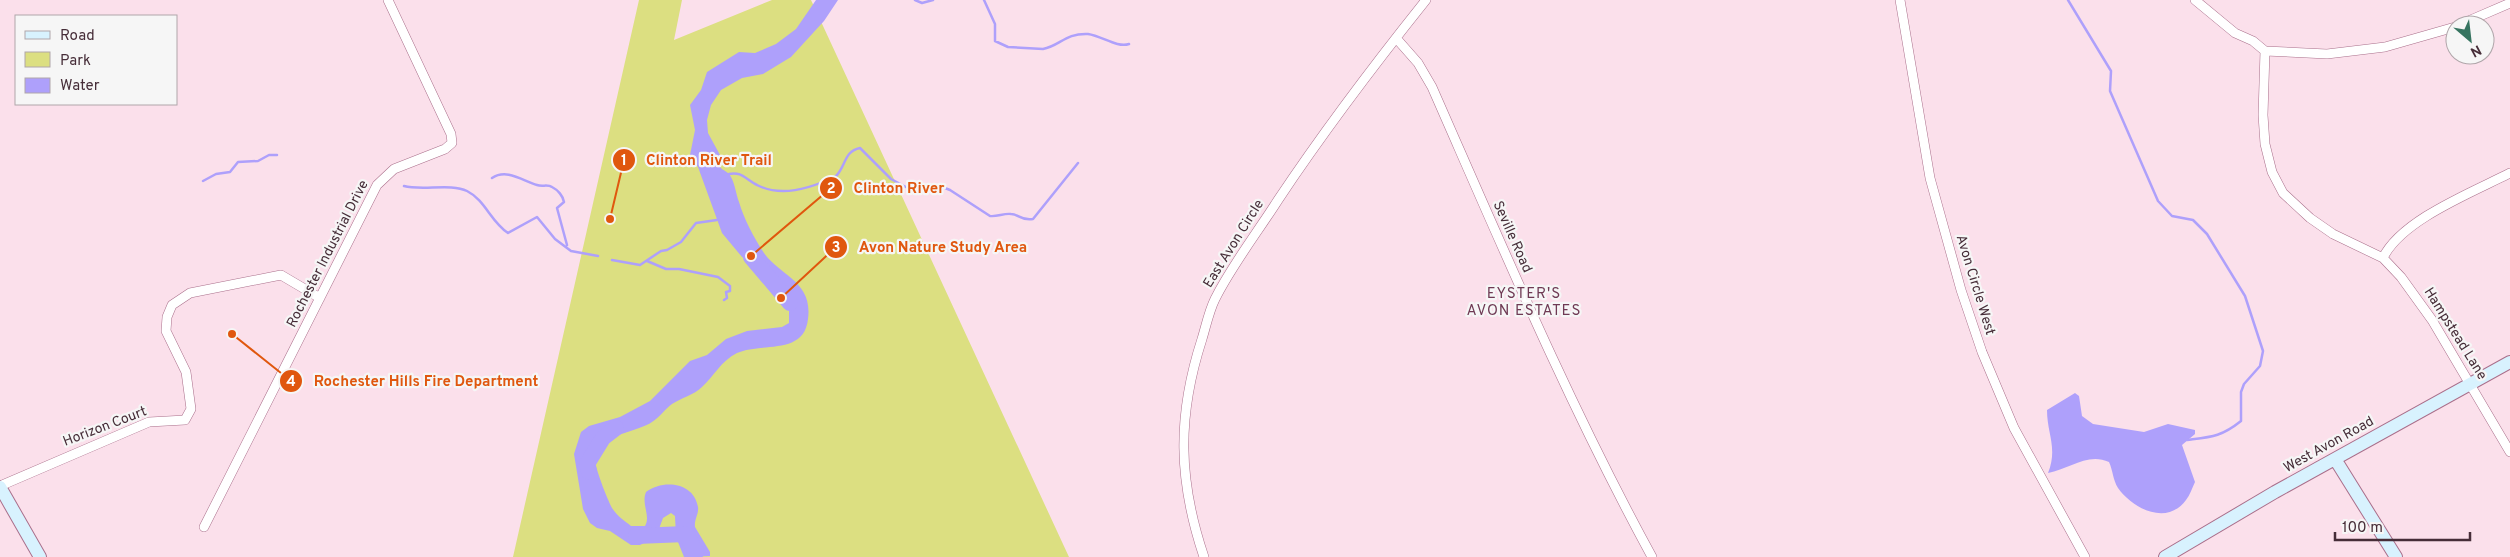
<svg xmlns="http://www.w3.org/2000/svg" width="2510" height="557" font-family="Overpass,sans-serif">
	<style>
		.green { fill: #dcdf81 }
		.water { fill: #aea0fb }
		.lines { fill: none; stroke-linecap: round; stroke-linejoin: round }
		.stream { stroke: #aea0fb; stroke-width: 2.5 }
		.river { stroke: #aea0fb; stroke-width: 16 }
		.street-casing { stroke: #aa6f8b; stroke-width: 10 }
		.secondary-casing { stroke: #aa6f8b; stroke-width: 14 }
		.street { stroke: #fff; stroke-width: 9 }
		.secondary { stroke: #d8f2fe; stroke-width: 12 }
		.labels { text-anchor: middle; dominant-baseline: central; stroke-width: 4.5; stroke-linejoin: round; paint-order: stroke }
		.street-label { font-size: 14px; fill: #462d38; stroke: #f6f6f6 }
		.neighbourhood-label { font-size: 15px; letter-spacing: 1px; fill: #6f3a54; stroke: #f6f6f6 }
		.leader { fill: none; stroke: #e0570e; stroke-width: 2 }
		.callout-dot { fill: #e0570e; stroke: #f6f6f6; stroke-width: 2 }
		.mark-label { font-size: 15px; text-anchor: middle; font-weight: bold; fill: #fff }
		.callout-label { font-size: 15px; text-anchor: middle; font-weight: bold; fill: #e0570e; stroke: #f6f6f6; stroke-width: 4.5; stroke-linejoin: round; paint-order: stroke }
	</style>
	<rect width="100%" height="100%" fill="#fbe0eb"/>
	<path class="green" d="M639 0H682L674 40 772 0H811L1069 557H513Z"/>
	<path class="water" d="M816 0H838L824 21 791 57 763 74 742 78 721 90 711 105 707 120 708 133 720 155V167C723 171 728 171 731 177 735 184 736 194 739 202 744 219 754 238 764 253 780 276 813 281 808 319 804 356 761 342 737 353 721 361 714 376 702 387 694 395 681 398 672 404 665 409 660 417 652 422 639 431 601 437 595 448 590 458 607 498 612 508 617 516 625 521 631 526H645C651 516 641 504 646 492 663 479 694 482 698 507 699 514 694 519 695 527L710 552V556L684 557 676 537 675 516 671 513 663 518 656 537 640 545H631L610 531 597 528 590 523 583 509 574 454 581 432 589 426 620 417 650 401 690 361 707 355 726 339 747 331 782 327 789 323V306L769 277 742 257 722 233 698 167 690 155 695 130 690 105 701 90 707 72 739 52 755 53 776 44 796 29Z
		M2075 393 2079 396 2082 416 2093 424 2144 432 2168 424 2195 430V434L2182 445 2195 482C2192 488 2190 495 2186 500 2167 526 2133 509 2118 488 2113 480 2113 471 2109 462 2088 452 2069 469 2048 473 2058 448 2047 434 2047 410Z"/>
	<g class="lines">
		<path class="stream" d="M915 0 922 3 933 0
			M984 0 995 24V41L1008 47 1043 49C1060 46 1065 33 1088 34 1102 36 1117 48 1129 44
			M2068 0 2111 71 2110 91 2158 201 2172 216 2193 220 2207 234 2245 296 2263 351 2260 366 2244 384 2241 392V421C2221 437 2211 437 2187 440
			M729 174C742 171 746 180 757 185 782 198 812 188 836 176 846 166 844 151 860 148L891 179 917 193 940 186 950 190 990 216C997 217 1004 213 1011 214 1019 214 1020 221 1033 219L1078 163
			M492 178C507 168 523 181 537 185 542 187 548 184 552 187 558 190 563 196 564 202L557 208 567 245
			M203 181 216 174 230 172 238 162 258 161 269 155H277
			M404 186C422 191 451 183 467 191 485 200 491 222 508 233L537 217 555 239 571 251 598 256
			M612 260 640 265 661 251 667 250 681 242 696 223 717 220
			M647 261 666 269H679L718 277 730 286V291L726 292 727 298 724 300"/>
		<path class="river" d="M751 257 790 303
			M589 472 587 464 603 438 616 428
			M636 536 686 534 696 552 694 557"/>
		<g class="street-casing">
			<path id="street" d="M1900 0 1930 178 1961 290 1982 352 2014 428 2085 557
				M2195 0 2235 33 2253 41 2265 51 2327 54 2385 47 2455 27
				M2459 25 2510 3
				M1396 38 1418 63 1432 87C1502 246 1569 405 1652 557
				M2265 51 2263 115 2265 144 2272 172 2283 193 2310 218 2333 234 2383 258 2401 277 2432 320 2510 452
				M2383 258C2401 220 2473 192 2510 173
				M0 486 149 422 185 420 191 409 186 372 166 331 167 317 172 305 190 293 281 275 320 298
				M204 527 377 185 394 169 445 149 452 143 451 134 388 0
				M1204 557C1178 480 1177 416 1202 339 1206 326 1209 311 1215 299 1232 265 1257 233 1278 200 1324 131 1374 65 1426 0"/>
		</g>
		<g class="secondary-casing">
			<path id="secondary" d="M2335 459 2396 557
				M0 487 40 557
				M2165 557 2275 492 2510 362"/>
		</g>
		<use href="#street" class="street"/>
		<use href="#secondary" class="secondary"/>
	</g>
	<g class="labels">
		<g class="street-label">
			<text transform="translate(1512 237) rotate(66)">Seville Road</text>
			<text transform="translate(1234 244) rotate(-58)">East Avon Circle</text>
			<text transform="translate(328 254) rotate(-63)">Rochester Industrial Drive</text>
			<text transform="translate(1975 285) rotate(73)">Avon Circle West</text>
			<text transform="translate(2455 334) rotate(58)">Hampstead Lane</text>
			<text transform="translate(105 427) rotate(-21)">Horizon Court</text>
			<text transform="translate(2329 445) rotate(-29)">West Avon Road</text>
		</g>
		<g class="neighbourhood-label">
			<text x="1524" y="294">EYSTER'S<tspan x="1524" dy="17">AVON ESTATES</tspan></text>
		</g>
	</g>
	<path class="leader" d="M610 219L624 160M751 256L831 188M781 298L836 247M232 334L291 381"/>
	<g class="callout-dot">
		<circle cx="610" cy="219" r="5"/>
		<circle cx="751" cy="256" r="5"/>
		<circle cx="781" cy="298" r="5"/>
		<circle cx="232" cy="334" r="5"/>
		<circle cx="624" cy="160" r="12"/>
		<circle cx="831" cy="188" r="12"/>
		<circle cx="836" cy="247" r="12"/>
		<circle cx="291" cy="381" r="12"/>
	</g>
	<g class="mark-label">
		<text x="624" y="165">1</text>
		<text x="831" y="193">2</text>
		<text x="836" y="252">3</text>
		<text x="291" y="386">4</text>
	</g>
	<g class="callout-label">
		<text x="709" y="165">Clinton River Trail</text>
		<text x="899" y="193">Clinton River</text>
		<text x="943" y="252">Avon Nature Study Area</text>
		<text x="426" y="386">Rochester Hills Fire Department</text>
	</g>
	<rect x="15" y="15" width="162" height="90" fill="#f6f6f6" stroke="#b0a6aa"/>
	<rect x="25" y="31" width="25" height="8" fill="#d8f2fe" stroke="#b0a6aa"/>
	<text x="60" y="40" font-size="15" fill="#462d38">Road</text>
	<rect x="25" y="52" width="25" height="15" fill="#dcdf81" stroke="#b0a6aa"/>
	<text x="60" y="65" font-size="15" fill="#462d38">Park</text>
	<rect x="25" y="78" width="25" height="15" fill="#aea0fb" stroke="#b0a6aa"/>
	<text x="60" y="90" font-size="15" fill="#462d38">Water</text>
	<g transform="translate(2470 40) rotate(152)"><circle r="24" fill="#f6f6f6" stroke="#b0a6aa"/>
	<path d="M0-4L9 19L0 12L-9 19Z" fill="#367460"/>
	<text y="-8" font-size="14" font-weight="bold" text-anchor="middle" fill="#462d38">N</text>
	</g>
	<path d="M2335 532v8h135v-8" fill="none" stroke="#462d38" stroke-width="2.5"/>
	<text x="2342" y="532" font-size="15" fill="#462d38" stroke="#f6f6f6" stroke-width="4" paint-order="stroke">100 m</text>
</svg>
